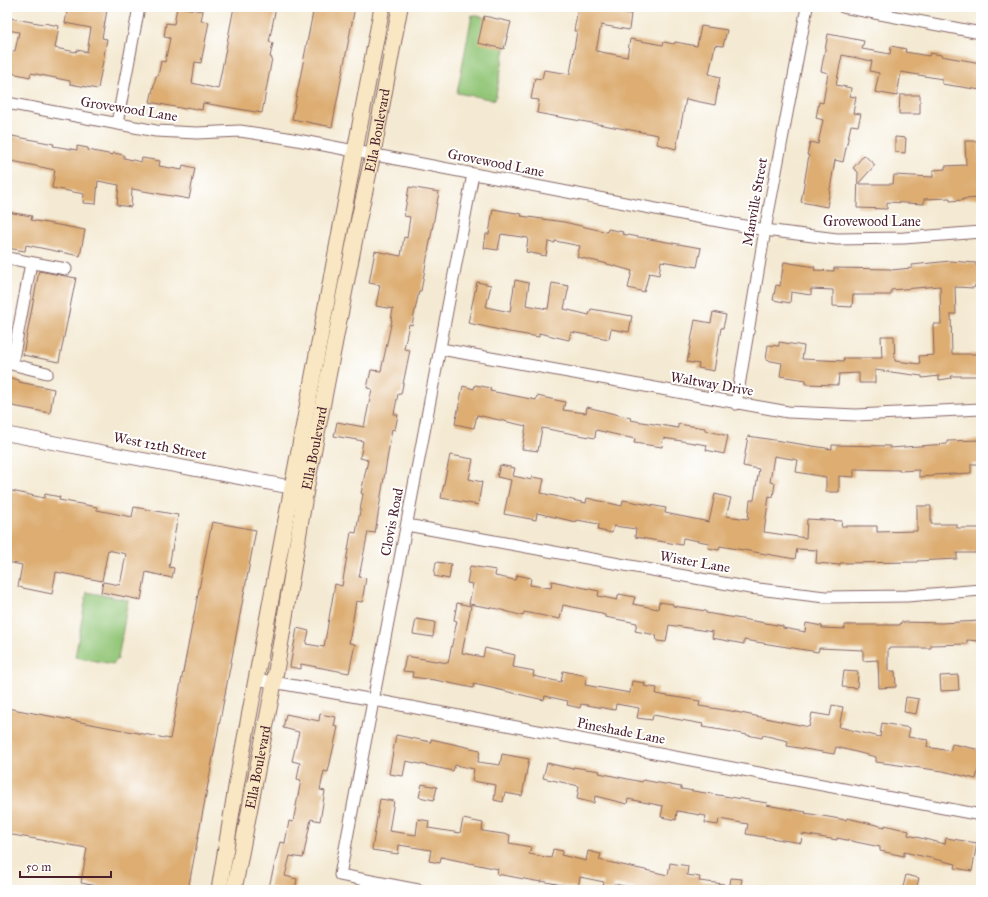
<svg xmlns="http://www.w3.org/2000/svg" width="988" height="897" font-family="'IM FELL Great Primer',serif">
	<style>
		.green { fill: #93c678; stroke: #6e7252 }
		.building { fill: #ddad72 }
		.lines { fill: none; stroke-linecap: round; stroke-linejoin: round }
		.minor-casing { stroke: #866666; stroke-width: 13 }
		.tertiary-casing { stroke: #866666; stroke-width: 15 }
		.secondary-casing { stroke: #866666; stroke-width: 17 }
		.minor { stroke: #fff; stroke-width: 11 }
		.tertiary { stroke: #fff; stroke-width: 13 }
		.secondary { stroke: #f9e7c3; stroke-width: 15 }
		.labels { text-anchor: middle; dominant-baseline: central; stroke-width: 4; stroke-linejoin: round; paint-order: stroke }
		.street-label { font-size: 14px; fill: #4a1f2b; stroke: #fff }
	</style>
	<rect width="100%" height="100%" fill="#fff"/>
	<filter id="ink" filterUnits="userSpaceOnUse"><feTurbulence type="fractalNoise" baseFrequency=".025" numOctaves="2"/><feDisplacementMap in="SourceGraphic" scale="8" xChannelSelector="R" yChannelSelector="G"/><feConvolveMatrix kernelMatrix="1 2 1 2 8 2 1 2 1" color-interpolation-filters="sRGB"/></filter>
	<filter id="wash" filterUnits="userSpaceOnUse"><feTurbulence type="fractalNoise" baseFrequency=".012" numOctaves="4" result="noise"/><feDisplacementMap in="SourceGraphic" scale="16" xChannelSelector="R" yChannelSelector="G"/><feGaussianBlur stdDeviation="0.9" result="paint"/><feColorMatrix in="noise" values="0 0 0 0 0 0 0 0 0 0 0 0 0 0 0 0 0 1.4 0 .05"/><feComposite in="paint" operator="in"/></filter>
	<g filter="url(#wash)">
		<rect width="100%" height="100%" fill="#f4ead3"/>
		<path class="green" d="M472 15 510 23 495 100 457 93Z
			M87 592 128 600 118 659 113 664 75 657Z"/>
		<g id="blocks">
			<path class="building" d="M68 7H89L107 10 102 38 107 39 98 89 70 84V81L31 73 30 77 7 72V50L15 51 19 32 7 30 9 18 44 24V23L59 26 55 48 76 52 77 50 87 52 91 28 65 23Z
				M177 7 203 11 201 21 209 22 201 63 195 62 192 83 218 89 234 7H276L269 42 273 43 270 57 272 58 262 113 203 103 202 110 186 107 185 109 150 102 156 76H158L161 61 165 62 170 38 164 37 166 23 174 24Z
				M314 7H355L332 127 292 119Z
				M578 8 594 11 595 9 631 14 629 30 601 25 596 51 627 57 630 39 663 45 664 42 674 44 675 42 697 46 701 26 727 30 723 46 715 45 709 74 720 77 715 105 686 99 676 149 657 144 658 135 537 113 539 100 531 99 535 78 542 79 544 70 570 74 577 31H574Z
				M484 16 511 22 504 49 478 43Z
				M828 34 864 41 862 49 890 54 891 46 906 49 905 52 929 56 930 53 941 55V56L981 63V90L942 84V79L901 72 897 96 875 92 879 73 870 71 872 61 842 55 836 85 851 88 850 96 856 97 853 113 861 114 858 126 851 125 843 162 835 160 827 207 801 202 809 155H807L810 142 818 144 823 120 816 118 819 102 823 103 828 73 821 71Z
				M900 95H920V114H899Z
				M7 135 54 144 53 146 77 150V146L88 148V150L113 155V153L124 155V158L141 162 142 158 160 161 159 166 182 170 183 165 195 168 189 199 132 189 131 207 117 205 119 185 98 181 96 204 83 203 84 194 52 188 55 170 7 160Z
				M895 137 906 138 905 153 895 152Z
				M965 141H979L981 198 963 199V200L950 201V198L924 199V204L887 202V209L857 208 858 172 853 168 864 155 875 165 858 184H893L894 175 933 177V170L945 169V166L966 165Z
				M409 187 439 192 421 291H419L412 325 409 324 404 349 410 350 401 394H398L394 414 398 415 395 430 392 429 375 533 368 532 359 577 366 578 362 602 356 601 349 643 355 644 349 673 301 664V669L290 667 297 628 309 631 306 644 324 647 335 584 342 586 351 532 356 533 363 494 361 493 368 460 360 458 363 441 334 436 337 422 364 427 372 389 367 388 371 370 381 371 392 320H391L393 309 376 306 380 285 369 283 375 251 401 256 404 237 407 238 410 217 404 216Z
				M493 209 522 214 521 216 564 222 607 232 608 229 623 232 622 234 701 248 697 267 661 261 659 275 649 273 644 292 628 288 632 271 604 263 577 257 580 246 555 241V243L548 242 546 256 526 252 528 238 501 234 498 250 484 248 486 234H489Z
				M7 212 32 216 31 220 85 230 80 256 26 245 25 251 7 248Z
				M950 261 976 263V266H981V286L975 285 974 288 955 287 956 314H951L952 354H981V376H951L952 378 939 380V376L922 378V376L875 370V383H859V373L839 374 838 385 806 384V380L780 376 782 363 766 360 768 345 779 346V342L804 346 802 359 844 361 843 358H882L881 336H894L895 361 920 364 919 356 934 355 933 324H941L940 286 891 290V295H853L852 307 833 306V290L811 289V295L791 292 790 303 773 300 776 285 780 286 784 262 815 267 814 270 834 271V268L891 269V270L912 268V265Z
				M39 271 76 278 59 362 23 355Z
				M515 280 529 283 526 305 548 309 552 283 569 286 564 309 589 315 591 309 632 316 629 332 611 329 609 339 571 332 569 340 539 333V337L509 332 468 323 477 282 491 285 486 307 510 312Z
				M713 312 726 315 723 328H721L714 371 698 368 699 364 687 362 695 320 711 323Z
				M7 377 19 380V382L54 389 50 413 7 405Z
				M475 385 491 388 490 391 536 400 537 396 565 402 563 410 586 413 587 407 631 418 630 420 678 428V424L705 428V430L728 436 724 454 706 450 707 445 663 438 662 447 634 443 635 439 596 430 595 438 542 428 538 451 522 449 526 426 477 415 474 428 455 424 463 386 474 389Z
				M748 436 832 449V445L890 446V448L947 444V441L981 440V464H971V473L934 475V476L919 477V470L899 471V470L854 469V477L839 476V492H826V477L796 472 798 460 774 456 770 482 775 483 773 497 769 496 764 532 806 538 807 519 842 521 841 526H877V532L917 531V506H931V524H957V528H981V553H957V559L917 561V562L840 563V565L816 563 817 550 797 549 795 559 720 546 719 550 708 548 709 543 683 538 682 545 635 537 636 529 614 526 612 533 598 530 599 524 577 520 576 522 537 513 536 520 504 514 511 480 497 477 500 465 515 468 513 476 532 480V477L544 479 541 493 586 503 587 498 622 506 623 500 666 508 665 513 709 522 715 494 731 498 726 516 748 519 750 500H754L759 469 743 466Z
				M450 455 473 459 469 479 482 482 478 505 441 498Z
				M7 490 44 498 45 494 60 497 59 500 97 507V510L132 517 134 507 178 515 169 567 174 568 172 578 146 572 141 600 101 592 103 582 120 585 126 554 108 550 102 581 56 572 52 594 18 587 22 565 7 562Z
				M212 522 256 530 188 890H120L81 883 87 848 7 834V708L170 739Z
				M436 562 451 564 449 579 434 576Z
				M470 566 496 570 495 576 515 580 517 575 531 578 530 585 551 588 552 581 599 591 598 596 617 600 619 594 635 597 633 604 658 609 659 602 673 604V606L706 611V613L783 626V628L805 632 806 623 822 626V628L845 629V625H900L901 622 941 623 981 621V641L967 640V644L931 645V648H888V671H895L896 687 879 688 878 660 863 661V650L819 648 818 652 744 640V644L712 638 713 632 669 625 666 642 657 641 656 635 635 631 637 623 605 617V615L601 614V613L563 605 560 619 524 612 523 616 498 609 469 604 473 584 467 583Z
				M457 603 471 606 462 653 483 657 485 648 515 655 513 667 534 671 533 676 561 682 563 671 587 676 585 685 630 693 632 681 645 683 644 686 657 688 656 694 700 701 699 706 731 711 809 727 812 713 830 716 832 705 843 707 839 727 880 737 882 723 910 728 908 737 928 740 927 747 950 751 952 744 981 750V757L976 779 943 771 876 762V757L836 747 834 754 787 746 788 741 763 735 762 738 728 731 702 727 703 724 653 715 652 720 637 718 639 708 616 704 615 710 581 704 580 708 567 705 568 701 545 696 544 700 474 684 473 688 435 680 412 677 413 672 403 671 406 656 448 663 457 621 454 620Z
				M416 619 435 622 433 637 413 634Z
				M844 671 858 672 857 688 842 687Z
				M958 675 959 690 941 691 940 676Z
				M906 697 919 699 916 714 904 712Z
				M286 714 319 721 320 714 336 717 334 726 338 727 328 772 324 771 320 790 325 791 320 821 311 819 303 858 290 856 285 876 297 879 295 890H283L269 887 280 842 285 843 289 821 293 822 301 780 297 779 300 763 292 761 299 732 283 728Z
				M396 735 431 742V739L480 750 478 762 500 765 502 754 529 759 522 796 505 793 503 802 494 800 496 785 472 781 474 769 455 765 453 771 406 761 403 776 389 774Z
				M547 763 573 769V767L600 771 599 773 642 782 643 780 681 787V789L767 803 766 805 806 812 805 813 846 820 847 818 885 827V825L909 831 908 835 945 844 946 838 977 843 972 871 955 868 956 864 904 852V856L880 851V847L837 838V840L802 834 801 843 746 834 748 824 719 819 718 825 705 823 706 816 677 811 676 820 661 817 663 806 628 799 627 804 595 796 594 803 577 799 579 786 543 778Z
				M422 784 437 787 434 800 419 797Z
				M380 799 394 801 389 831 416 835 418 819 429 821 428 828 460 833 463 819 483 823 482 831 510 835 509 843 531 847 529 854 551 858 553 849 563 851 561 855 586 861 588 851 601 854 599 860 668 875 670 863 688 866 687 875 700 877 699 881 724 884 723 890H635L636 888 614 884 613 890H602L604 882 580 877 578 888 541 881V882L497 874 498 869 441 857 440 863 429 861 431 850 399 845 398 854 372 850Z
				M906 875 919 878 916 890 903 887Z
				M731 878 742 879 740 890H729Z"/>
		</g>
	</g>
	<g filter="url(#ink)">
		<use href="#blocks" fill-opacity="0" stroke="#866666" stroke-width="1"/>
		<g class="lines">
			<g class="minor-casing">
				<path id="minor" d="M843 7 981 33
					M7 103 156 131 197 133 240 131 287 138 765 230 837 239 904 238 981 232
					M117 123 139 7
					M7 258 66 269
					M441 349 788 412 856 415 981 409
					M7 363 47 373
					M12 364 31 263
					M736 404 765 230 807 7
					M407 525 750 588 825 597 907 596 981 590
					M256 679 374 700 981 815
					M418 890 340 875 473 174"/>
			</g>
			<g class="tertiary-casing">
				<path id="tertiary" d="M7 434 301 489"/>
			</g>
			<g class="secondary-casing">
				<g id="secondary">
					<path d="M219 890 237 781 382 7"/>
					<path id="s1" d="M234 890 274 683 306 490 358 223 373 154 400 7"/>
				</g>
			</g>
			<use href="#minor" class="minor"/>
			<use href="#tertiary" class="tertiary"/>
			<use href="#secondary" class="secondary"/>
		</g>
	</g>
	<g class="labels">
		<g class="street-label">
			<text transform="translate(129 109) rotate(9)">Grovewood Lane</text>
			<text stroke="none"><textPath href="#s1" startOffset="773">Ella Boulevard</textPath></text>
			<text transform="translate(496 163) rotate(11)">Grovewood Lane</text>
			<text transform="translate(755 202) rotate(-80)">Manville Street</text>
			<text x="872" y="221">Grovewood Lane</text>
			<text transform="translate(712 384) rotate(10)">Waltway Drive</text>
			<text transform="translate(160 446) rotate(11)">West 12th Street</text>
			<text stroke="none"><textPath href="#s1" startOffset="449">Ella Boulevard</textPath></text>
			<text transform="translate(392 522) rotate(-79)">Clovis Road</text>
			<text transform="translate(695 562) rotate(10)">Wister Lane</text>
			<text transform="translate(621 731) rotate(11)">Pineshade Lane</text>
			<text stroke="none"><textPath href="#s1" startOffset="125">Ella Boulevard</textPath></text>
		</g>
	</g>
	<rect width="988" height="897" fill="none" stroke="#fff" stroke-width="24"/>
	<path d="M20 871v6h91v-6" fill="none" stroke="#4a1f2b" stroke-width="2"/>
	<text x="26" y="871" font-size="12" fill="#4a1f2b" stroke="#ffffff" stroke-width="3" paint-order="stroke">50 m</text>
</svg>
